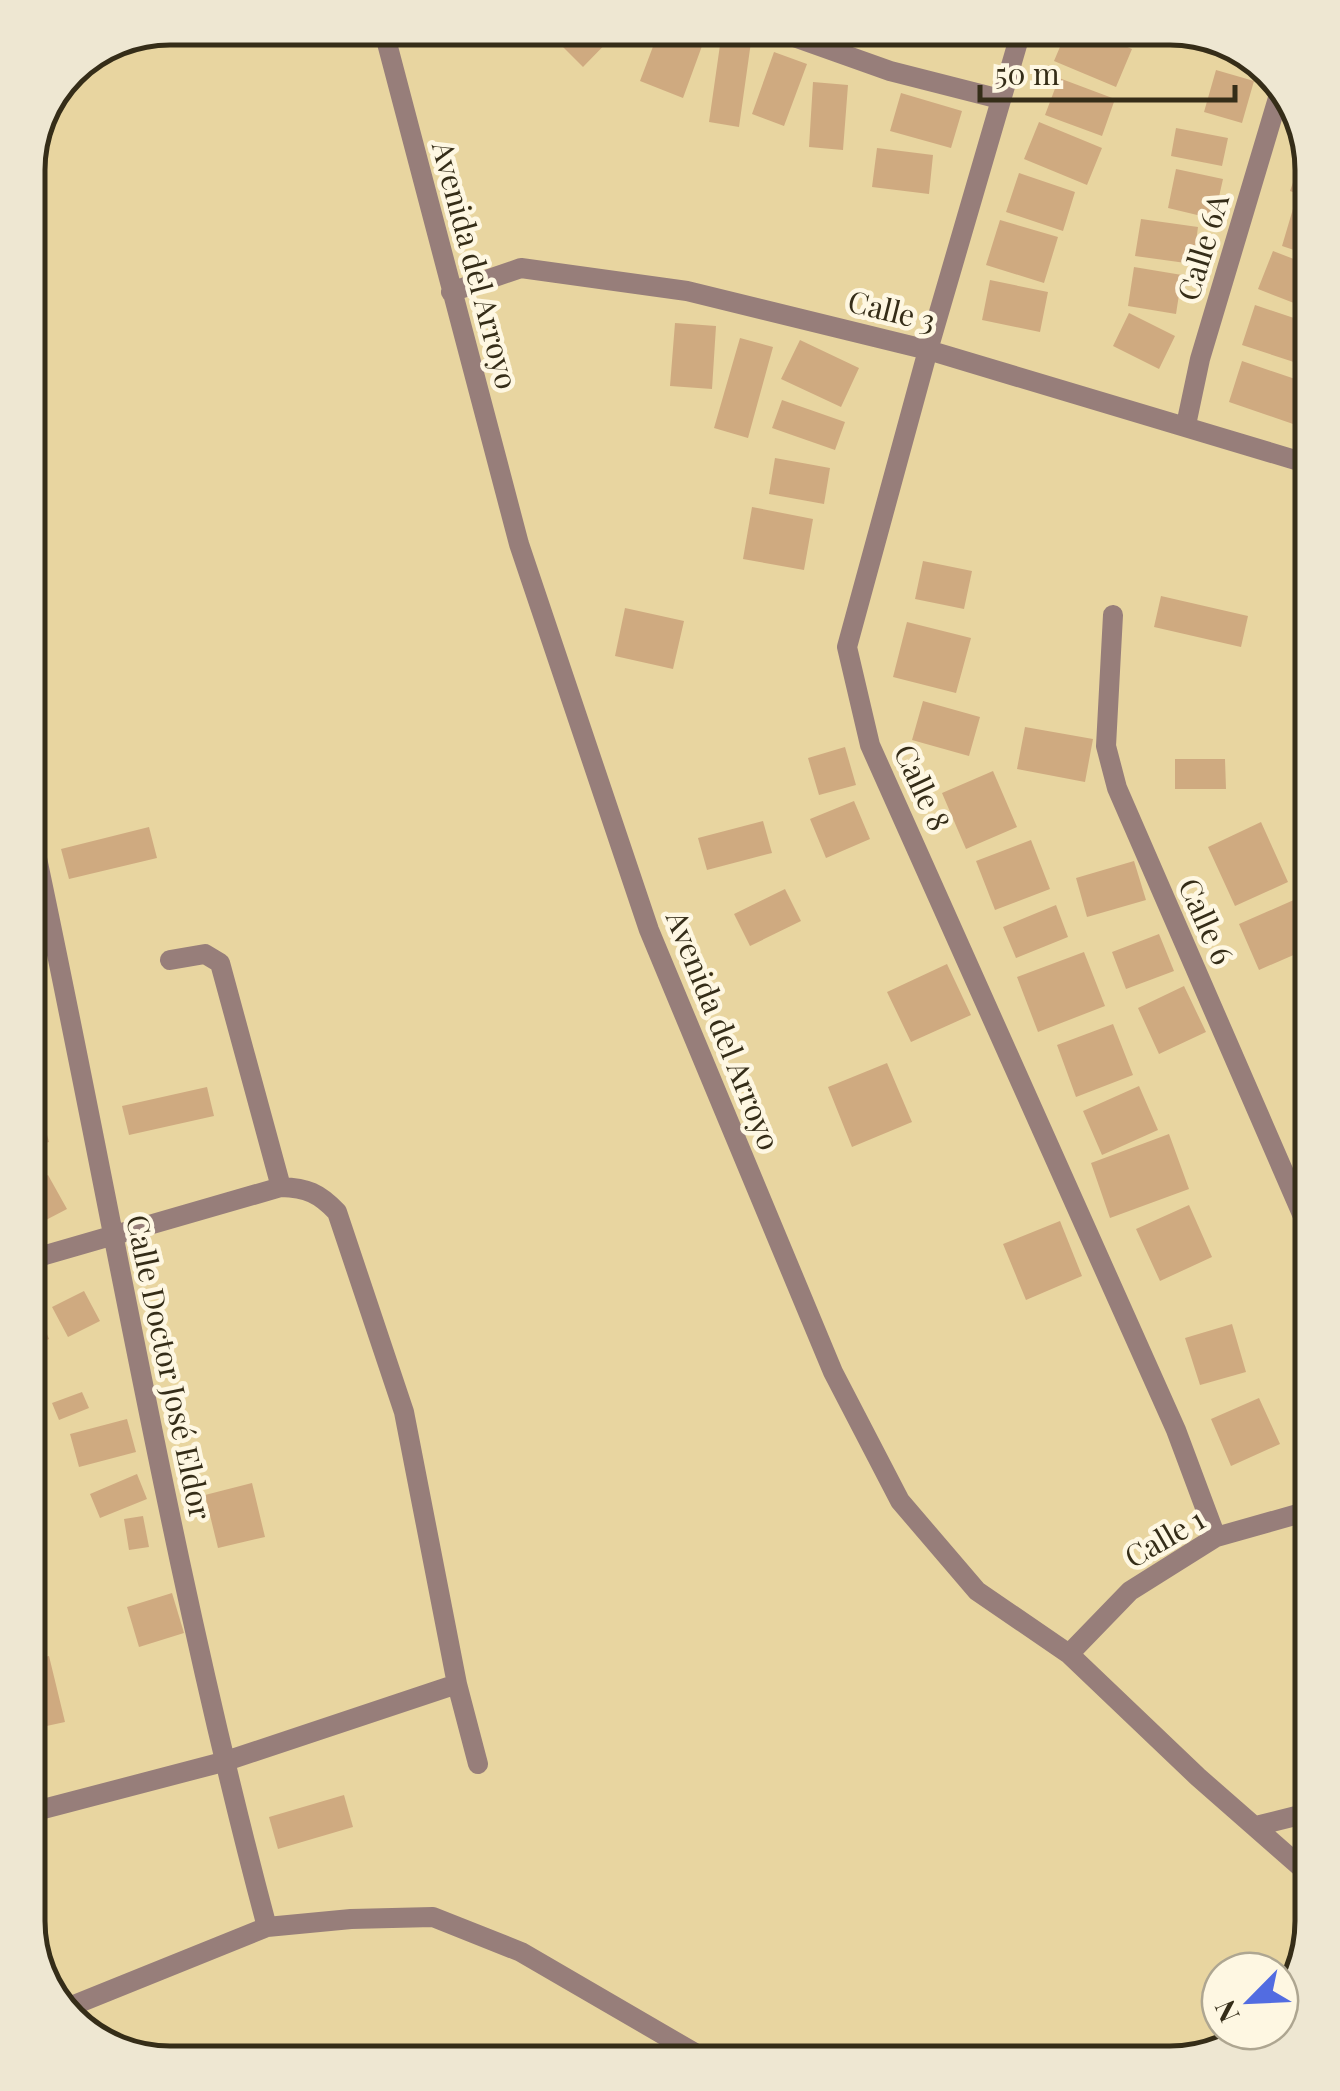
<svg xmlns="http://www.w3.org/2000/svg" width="1340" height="2091" font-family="'Playfair Display',serif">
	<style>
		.building { fill: #cfaa80 }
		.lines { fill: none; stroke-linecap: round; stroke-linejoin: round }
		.street { stroke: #977e7a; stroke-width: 20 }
		.labels { text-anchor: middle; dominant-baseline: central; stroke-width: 9; stroke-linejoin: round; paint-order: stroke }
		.street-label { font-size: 30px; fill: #352d18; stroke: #fef7e2 }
		.rim { fill: none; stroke: #352d18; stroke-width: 5 }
	</style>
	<rect width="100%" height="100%" fill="#e8d5a0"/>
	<path class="building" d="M577 28H621L583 67 560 44Z
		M660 28H686L706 35 683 98 640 81Z
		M928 28H983L980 42Z
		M1068 28H1083L1132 49 1116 87 1054 61Z
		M1193 32 1248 51 1244 64 1189 48Z
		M721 38 751 42 739 127 709 122Z
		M774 52 807 64 784 126 752 114Z
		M1216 70 1254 81 1242 123 1204 112Z
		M1059 78 1115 99 1102 136 1045 115Z
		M813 82 848 85 843 150 809 147Z
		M901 93 962 111 951 148 890 131Z
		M1039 122 1102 148 1087 185 1024 159Z
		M1176 128 1228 138 1222 166 1171 156Z
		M877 148 933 155 929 194 872 187Z
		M1304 151 1308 153 1312 170V199L1290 191Z
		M1176 169 1223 179 1214 219 1168 208Z
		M1019 173 1075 192 1063 231 1006 212Z
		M1295 202 1312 207V256L1282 246Z
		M1141 219 1198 227 1193 264 1135 256Z
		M1000 220 1058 237 1044 283 986 265Z
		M1273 251 1312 266V310L1258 289Z
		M1134 267 1182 275 1176 314 1128 306Z
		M990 280 1048 292 1040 332 982 320Z
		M1255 305 1312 324V335L1303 365 1242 345Z
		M1129 313 1175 336 1159 369 1113 346Z
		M675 323 716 326 712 389 670 386Z
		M740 338 773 347 748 438 714 428Z
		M800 340 859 368 841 407 781 379Z
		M1242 361 1310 384 1296 425 1229 402Z
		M782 400 845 422 835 450 772 428Z
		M775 458 830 468 824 504 769 494Z
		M752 507 813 519 804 570 743 559Z
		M923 561 972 571 964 609 915 599Z
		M1161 596 1248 616 1241 647 1154 627Z
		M625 608 684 621 673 669 615 656Z
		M1300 621 1312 623V654L1295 651Z
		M907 622 971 638 956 693 893 677Z
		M1308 677 1312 678V713L1302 711Z
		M923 701 980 717 969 756 912 740Z
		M1025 727 1093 739 1085 782 1017 769Z
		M1310 746 1312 747V786L1305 785Z
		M845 747 856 785 819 795 808 758Z
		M1175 759H1225L1226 789H1175Z
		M993 771 1017 827 966 849 942 793Z
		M854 801 870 839 826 858 810 819Z
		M763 821 772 853 707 870 698 838Z
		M1261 822 1288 882 1235 906 1208 847Z
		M149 827 157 858 69 879 61 849Z
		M1031 840 1050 889 995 910 976 861Z
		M1134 861 1146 900 1087 917 1076 878Z
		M785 889 801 921 750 946 734 914Z
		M1296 899 1312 937V947L1259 970 1239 924Z
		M1056 905 1068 937 1016 958 1003 927Z
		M1159 934 1174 971 1126 989 1112 952Z
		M1084 952 1105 1006 1038 1032 1017 977Z
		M947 964 971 1015 911 1042 887 992Z
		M1184 986 1206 1032 1159 1054 1138 1008Z
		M1113 1024 1133 1075 1076 1097 1057 1045Z
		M28 1037 38 1089 28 1091Z
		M887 1063 912 1122 852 1147 828 1087Z
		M1139 1086 1158 1130 1102 1155 1083 1111Z
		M207 1087 214 1116 129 1135 122 1106Z
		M44 1124 49 1142 28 1148V1128Z
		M1169 1134 1189 1189 1110 1218 1091 1163Z
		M48 1175 67 1209 44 1221 28 1186Z
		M1189 1205 1212 1257 1160 1281 1136 1229Z
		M1060 1221 1082 1276 1026 1300 1003 1244Z
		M84 1291 100 1321 68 1337 52 1307Z
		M33 1300 49 1339 28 1348V1302Z
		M1232 1324 1246 1372 1200 1385 1185 1338Z
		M82 1392 89 1408 59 1420 52 1403Z
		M1259 1398 1280 1444 1231 1466 1211 1419Z
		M127 1419 136 1452 79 1467 70 1434Z
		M137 1474 147 1499 100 1518 90 1494Z
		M252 1483 265 1537 218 1548 205 1495Z
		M143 1516 149 1547 129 1550 124 1519Z
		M172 1593 184 1633 139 1647 127 1607Z
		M49 1656 65 1722 28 1730V1661Z
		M344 1795 353 1827 278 1849 269 1817Z
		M275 2050 500 2060V2063H250Z"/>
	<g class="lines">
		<path class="street" d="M383 28 519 544 649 930 833 1372 900 1501 977 1591 1069 1654 1198 1777 1312 1877
			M769 28 890 71 1000 99
			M1022 28 928 350 847 647 870 745 1176 1430 1216 1537
			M451 292 521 268 687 291 928 350 1312 465
			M1186 425 1200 359 1281 88
			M1113 615 1106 746 1117 788 1312 1237
			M28 816C108 1186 169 1561 267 1927
			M170 960 205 954 220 963 281 1187
			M28 1260 281 1187C307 1188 319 1193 337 1212L404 1412 457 1684 478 1764
			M1069 1654 1130 1591 1216 1537 1312 1510
			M28 1813 223 1762 457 1684
			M1256 1826 1312 1812
			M64 2009 267 1927 351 1919 433 1917 521 1952 712 2063"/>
	</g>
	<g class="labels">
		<g class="street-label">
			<text transform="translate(1202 247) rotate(-73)">Calle 6A</text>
			<text transform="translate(476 265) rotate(75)">Avenida del Arroyo</text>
			<text transform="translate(892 310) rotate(14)">Calle 3</text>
			<text transform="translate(923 787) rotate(65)">Calle 8</text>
			<text transform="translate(1207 921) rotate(66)">Calle 6</text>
			<text transform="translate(724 1030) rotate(68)">Avenida del Arroyo</text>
			<text transform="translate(170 1367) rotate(78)">Calle Doctor José Eldor</text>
			<text transform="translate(1164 1537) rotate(-30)">Calle 1</text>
		</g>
	</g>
	<path d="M0 0H1340V2091H0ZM170 45H1170A125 125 0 0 1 1295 170V1921A125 125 0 0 1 1170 2046H170A125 125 0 0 1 45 1921V170A125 125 0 0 1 170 45Z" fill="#eee7d2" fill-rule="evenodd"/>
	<path class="rim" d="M170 45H1170A125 125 0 0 1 1295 170V1921A125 125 0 0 1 1170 2046H170A125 125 0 0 1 45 1921V170A125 125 0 0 1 170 45Z"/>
	<g transform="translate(1250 2001) rotate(246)"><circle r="48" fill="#fef7e2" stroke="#aea691" stroke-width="2.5"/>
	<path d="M0-8L18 38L0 25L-18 38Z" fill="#526ce1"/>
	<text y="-15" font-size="28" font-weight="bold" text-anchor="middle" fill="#352d18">N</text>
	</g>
	<path d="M980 85v15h255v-15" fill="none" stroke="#352d18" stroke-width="5"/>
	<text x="995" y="85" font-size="30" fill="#352d18" stroke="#fef7e2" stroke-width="8" paint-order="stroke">50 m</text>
</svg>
